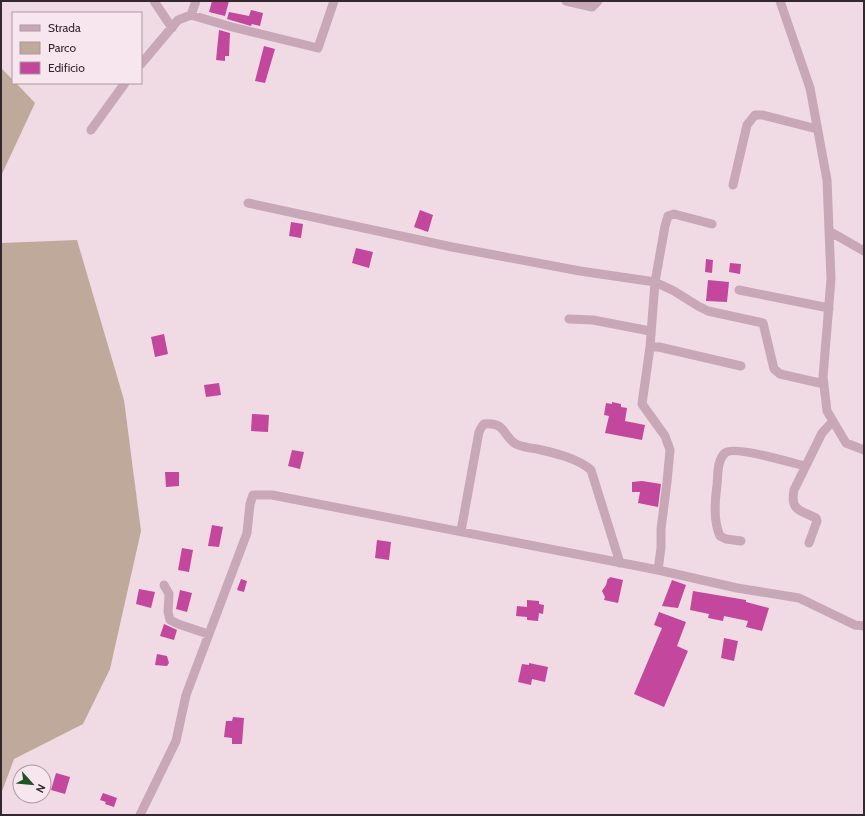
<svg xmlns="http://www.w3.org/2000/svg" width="865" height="816" font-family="Cabin,sans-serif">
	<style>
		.green { fill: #bfa99b }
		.building { fill: #c2479d }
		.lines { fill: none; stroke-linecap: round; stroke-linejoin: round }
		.street { stroke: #c8a7b7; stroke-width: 9 }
	</style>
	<rect width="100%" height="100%" fill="#f0dae3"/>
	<path class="green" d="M1 68 13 80V83H16L35 103 1 176Z
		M77 240 124 400 141 531 110 669 83 724 14 759 1 794V243Z"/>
	<path class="building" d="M212 1H229L225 16 209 12Z
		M251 10 263 13 260 26 252 24 251 26 227 19 229 12 249 16Z
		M219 30 230 33 229 56H225V61L216 60Z
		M264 46 275 49 265 83 255 81Z
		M420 210 433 215 428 232 414 227Z
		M291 222 303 224 301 238 289 236Z
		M356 248 373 252 369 268 352 263Z
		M706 259 713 260 712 273 705 272Z
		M730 263 741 264 740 274 729 272Z
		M708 280 729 282 727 302 706 301Z
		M164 334 168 354 155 357 151 337Z
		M219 383 221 395 206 397 204 385Z
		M612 402 621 404V407L627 408 625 421 645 425 642 440 605 433 609 416 604 415 606 403 612 404Z
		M252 414 269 415 268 432 251 431Z
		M292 450 304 452 300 469 288 466Z
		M165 472H179V486L166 487Z
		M642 481 661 484 658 507 638 503 640 492H632V482Z
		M212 525 223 527 219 547 208 546Z
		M377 540 391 542 389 560 375 558Z
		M182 548 193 550 189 572 178 570Z
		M610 577 623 580 618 603 604 600 605 597 602 591 606 585 608 578 609 579Z
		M241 579 247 581 244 592 237 590Z
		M672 580 686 585 678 608 662 606Z
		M139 589 155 592 151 608 136 604Z
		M180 590 192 593 187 612 176 609Z
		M693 591 746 600V602L769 608 762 631 746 627 748 621 724 616 723 621 708 618 709 614 690 610Z
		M527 600 539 601V604L544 605 543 614 539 613 538 621 527 620V617L516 616 517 606 527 607Z
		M659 612 686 622 677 646 688 651 664 707 634 694 662 628 654 625Z
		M164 624 177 630 174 640 160 636Z
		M724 638 738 641 734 661 721 658Z
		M157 654 167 656 169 663 167 666 155 665Z
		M529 663 548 667 545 682 532 679 531 685 518 682 522 664 529 665Z
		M233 717 244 718 242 744H232V738L224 737 226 721H232Z
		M56 773 70 777 65 794 51 790Z
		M103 793 117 798 114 807 105 804 106 802 100 800Z"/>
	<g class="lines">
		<path class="street" d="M154 1 172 28
			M566 1 592 7 598 1
			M780 1 810 88 827 180 831 279 823 377 827 411 846 443 864 450
			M191 15 196 1
			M141 64 178 20 191 15 232 27 318 48 334 1
			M91 130 125 83
			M733 185 747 125 755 115H763L817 129
			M248 203 452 247 580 271 655 282 674 291 698 306 708 311 763 323 774 369 780 374 824 384
			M829 231 864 251
			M739 290 829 308
			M569 319 593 320 650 331
			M650 347H659L741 366
			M461 531 479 432 481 428 484 424C507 422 502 436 516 444 522 447 530 448 537 449 555 453 577 458 591 470L620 563
			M741 541 726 539 720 536C713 520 715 501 717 485 718 475 717 460 725 453 733 445 793 463 805 466
			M809 543 817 521 816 518C800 510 790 511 794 490L822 433 833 421
			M658 570 661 548V529L667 482 670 450 665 436 642 404 650 347 655 282 665 226 668 216 674 214 712 224
			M164 585 169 594 168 612 170 620 178 624 208 634
			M140 815 176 741 186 695 247 533 250 504 253 495H272L658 570 737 588 799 598 855 625 864 626"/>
	</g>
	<rect width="865" height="816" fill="none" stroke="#352730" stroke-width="4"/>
	<rect x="12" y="12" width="130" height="72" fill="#f8e6ee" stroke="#aa9aa2"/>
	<rect x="20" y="25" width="20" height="6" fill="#c8a7b7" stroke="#aa9aa2"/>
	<text x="48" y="32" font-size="12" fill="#352730">Strada</text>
	<rect x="20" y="42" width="20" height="12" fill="#bfa99b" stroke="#aa9aa2"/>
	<text x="48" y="52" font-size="12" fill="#352730">Parco</text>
	<rect x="20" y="62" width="20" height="12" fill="#c2479d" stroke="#aa9aa2"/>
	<text x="48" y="72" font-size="12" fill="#352730">Edificio</text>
	<g transform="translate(32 784) rotate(117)"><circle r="19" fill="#f8e6ee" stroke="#aa9aa2"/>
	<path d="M0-3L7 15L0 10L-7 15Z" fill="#1e5425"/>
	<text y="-6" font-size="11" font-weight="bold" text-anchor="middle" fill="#352730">N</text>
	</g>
</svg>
